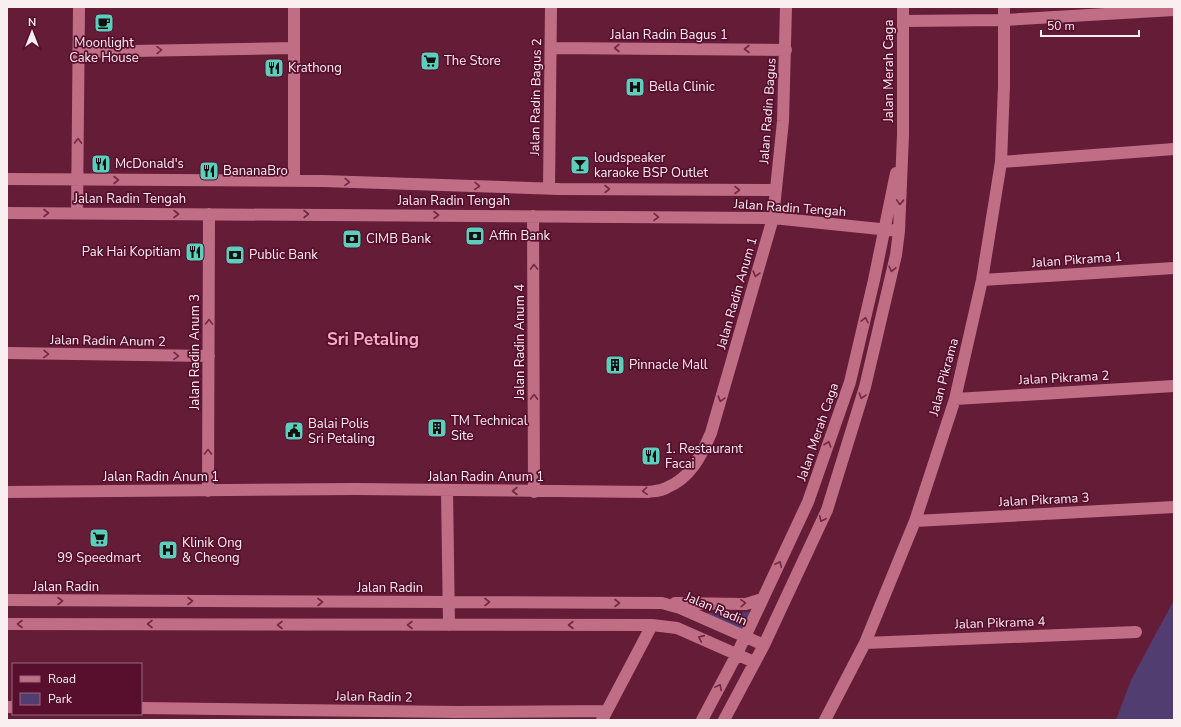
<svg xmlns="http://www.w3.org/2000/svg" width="1181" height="727" font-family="'Nunito Sans',sans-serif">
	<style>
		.green { fill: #523d71 }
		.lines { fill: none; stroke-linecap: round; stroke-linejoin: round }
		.minor { stroke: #c06e86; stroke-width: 12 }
		.oneway { stroke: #722743 }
		.labels { text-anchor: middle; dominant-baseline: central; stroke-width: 3.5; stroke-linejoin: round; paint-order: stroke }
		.street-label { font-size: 13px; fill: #f9eff1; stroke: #580f2d }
		.poi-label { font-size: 13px; fill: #f9eff1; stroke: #580f2d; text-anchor: start }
		.district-label { font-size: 17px; font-weight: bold; fill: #f5aec1; stroke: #580f2d }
	</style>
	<rect width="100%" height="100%" fill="#641c37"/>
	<path class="green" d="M1174 600V720H1116L1131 680Z
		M751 612 743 634 699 613Z"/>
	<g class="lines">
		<path class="minor" d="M903 21 1004 20 1174 10
			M551 48 786 50
			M78 52 294 48
			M1001 162 1174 149
			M7 179 323 181 559 189 776 190
			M294 181V7
			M549 188 551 7
			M7 213 773 218 899 231
			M77 213 79 7
			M533 216 534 492
			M982 280 1174 268
			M7 353 209 356
			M955 399 1174 386
			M208 491 209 214
			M447 491 449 625
			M7 492 354 489 648 492C654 491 661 491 666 488 691 478 701 456 711 433L773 218 783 121 786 7
			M915 521 1174 507
			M7 600 662 603 680 608 764 645
			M675 603 746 604 762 599
			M7 624 652 625 677 628 754 662
			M865 643 1136 632
			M7 707H13
			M141 708 457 712 606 711
			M602 720 652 625
			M702 720 737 654 808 502 850 382 874 280 896 173
			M724 720 764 645 827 510 865 387 896 255 899 231 903 135V7
			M825 720 865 643 915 521 955 399 982 280 1001 162 1004 86V7"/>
	</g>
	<defs><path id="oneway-chevron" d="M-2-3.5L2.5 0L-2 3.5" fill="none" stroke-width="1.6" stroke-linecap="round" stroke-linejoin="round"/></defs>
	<g class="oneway">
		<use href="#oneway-chevron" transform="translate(617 48) rotate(-180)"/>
		<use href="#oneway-chevron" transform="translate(747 49) rotate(-180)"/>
		<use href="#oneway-chevron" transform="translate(159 50) rotate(-1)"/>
		<use href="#oneway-chevron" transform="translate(78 141) rotate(-89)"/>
		<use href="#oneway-chevron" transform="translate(116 180)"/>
		<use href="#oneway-chevron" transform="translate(347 182) rotate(2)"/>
		<use href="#oneway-chevron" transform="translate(477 186) rotate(2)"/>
		<use href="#oneway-chevron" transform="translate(607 189)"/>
		<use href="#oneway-chevron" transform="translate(737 190)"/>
		<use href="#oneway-chevron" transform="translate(900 202) rotate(92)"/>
		<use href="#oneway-chevron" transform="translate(46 213)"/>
		<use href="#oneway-chevron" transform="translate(176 214)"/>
		<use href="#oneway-chevron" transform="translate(306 214)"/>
		<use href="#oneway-chevron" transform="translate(436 215)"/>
		<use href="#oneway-chevron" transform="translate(656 217) rotate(1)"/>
		<use href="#oneway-chevron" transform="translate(534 267) rotate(-91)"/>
		<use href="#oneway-chevron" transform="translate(892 269) rotate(103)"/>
		<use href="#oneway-chevron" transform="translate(756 274) rotate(106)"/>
		<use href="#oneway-chevron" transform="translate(865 320) rotate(-77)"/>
		<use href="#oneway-chevron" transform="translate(209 322) rotate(-90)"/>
		<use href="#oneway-chevron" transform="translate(46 354) rotate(1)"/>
		<use href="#oneway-chevron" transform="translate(176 356) rotate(1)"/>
		<use href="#oneway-chevron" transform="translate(862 396) rotate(107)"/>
		<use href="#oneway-chevron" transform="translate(534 397) rotate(-89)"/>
		<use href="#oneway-chevron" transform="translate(721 399) rotate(106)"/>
		<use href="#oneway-chevron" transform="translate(828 444) rotate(-71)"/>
		<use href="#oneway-chevron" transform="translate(208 452) rotate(-90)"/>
		<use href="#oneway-chevron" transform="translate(515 491) rotate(-180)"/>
		<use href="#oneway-chevron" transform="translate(645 491) rotate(177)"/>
		<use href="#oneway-chevron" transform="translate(822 519) rotate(115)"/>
		<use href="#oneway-chevron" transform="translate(779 564) rotate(-65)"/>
		<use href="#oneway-chevron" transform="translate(60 601)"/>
		<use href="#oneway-chevron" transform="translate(190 601)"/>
		<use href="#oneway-chevron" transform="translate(320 602)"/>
		<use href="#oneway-chevron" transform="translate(487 602)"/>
		<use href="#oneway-chevron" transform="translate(617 603)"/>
		<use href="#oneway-chevron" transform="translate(743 603) rotate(-4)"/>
		<use href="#oneway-chevron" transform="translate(20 624) rotate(-180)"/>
		<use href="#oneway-chevron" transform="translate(150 624) rotate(-180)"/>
		<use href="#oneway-chevron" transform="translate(280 625) rotate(-180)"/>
		<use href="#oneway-chevron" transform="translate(410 625) rotate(-180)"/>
		<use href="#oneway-chevron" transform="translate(571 625) rotate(180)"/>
		<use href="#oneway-chevron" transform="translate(701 638) rotate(-156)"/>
		<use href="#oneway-chevron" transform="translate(719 687) rotate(-62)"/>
	</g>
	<defs>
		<g id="cafe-square" transform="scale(1)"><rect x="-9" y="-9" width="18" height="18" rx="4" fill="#5bcebc" stroke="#580f2d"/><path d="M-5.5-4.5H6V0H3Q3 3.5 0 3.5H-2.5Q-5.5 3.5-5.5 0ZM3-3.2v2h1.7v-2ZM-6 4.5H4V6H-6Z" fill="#111"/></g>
		<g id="supermarket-square" transform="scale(1)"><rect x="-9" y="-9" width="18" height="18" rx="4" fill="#5bcebc" stroke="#580f2d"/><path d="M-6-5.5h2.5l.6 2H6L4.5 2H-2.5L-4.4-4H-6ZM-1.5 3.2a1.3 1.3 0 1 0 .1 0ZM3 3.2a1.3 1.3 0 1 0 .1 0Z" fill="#111"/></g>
		<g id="restaurant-square" transform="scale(1)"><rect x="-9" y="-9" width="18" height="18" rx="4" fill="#5bcebc" stroke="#580f2d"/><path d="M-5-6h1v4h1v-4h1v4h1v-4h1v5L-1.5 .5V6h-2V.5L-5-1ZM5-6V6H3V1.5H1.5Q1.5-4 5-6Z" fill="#111"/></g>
		<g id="hospital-square" transform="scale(1)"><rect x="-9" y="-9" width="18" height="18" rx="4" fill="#5bcebc" stroke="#580f2d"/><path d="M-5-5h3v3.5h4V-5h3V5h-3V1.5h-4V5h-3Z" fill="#111"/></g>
		<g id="bar-square" transform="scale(1)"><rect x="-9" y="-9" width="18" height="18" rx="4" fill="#5bcebc" stroke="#580f2d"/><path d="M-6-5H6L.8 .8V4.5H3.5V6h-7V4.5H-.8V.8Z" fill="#111"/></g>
		<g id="bank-square" transform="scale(1)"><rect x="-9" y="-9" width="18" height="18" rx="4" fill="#5bcebc" stroke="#580f2d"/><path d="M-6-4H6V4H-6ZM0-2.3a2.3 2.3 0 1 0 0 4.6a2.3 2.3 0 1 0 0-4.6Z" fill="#111"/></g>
		<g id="building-square" transform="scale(1)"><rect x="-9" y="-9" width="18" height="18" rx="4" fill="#5bcebc" stroke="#580f2d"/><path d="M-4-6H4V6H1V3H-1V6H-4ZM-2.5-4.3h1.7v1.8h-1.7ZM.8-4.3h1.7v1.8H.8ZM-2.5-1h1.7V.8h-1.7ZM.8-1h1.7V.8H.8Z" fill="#111"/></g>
		<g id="civic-square" transform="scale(1)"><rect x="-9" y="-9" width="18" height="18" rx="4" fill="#5bcebc" stroke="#580f2d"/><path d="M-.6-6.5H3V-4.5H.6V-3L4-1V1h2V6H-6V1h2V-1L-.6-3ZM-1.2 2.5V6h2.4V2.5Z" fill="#111"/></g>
	</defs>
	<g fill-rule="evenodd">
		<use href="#cafe-square" x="104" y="23"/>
		<use href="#supermarket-square" x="430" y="61"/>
		<use href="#restaurant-square" x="274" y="68"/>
		<use href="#hospital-square" x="635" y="87"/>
		<use href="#restaurant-square" x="101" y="164"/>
		<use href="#bar-square" x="580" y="165"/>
		<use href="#restaurant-square" x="209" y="171"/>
		<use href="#bank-square" x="475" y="236"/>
		<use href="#bank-square" x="352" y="239"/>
		<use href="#restaurant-square" x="195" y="252"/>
		<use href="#bank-square" x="235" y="255"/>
		<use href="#building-square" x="615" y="365"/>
		<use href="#building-square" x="437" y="428"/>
		<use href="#civic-square" x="294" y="431"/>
		<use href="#restaurant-square" x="651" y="456"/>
		<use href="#supermarket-square" x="99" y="538"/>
		<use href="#hospital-square" x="168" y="550"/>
	</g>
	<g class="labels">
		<g class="street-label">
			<text x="669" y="35">Jalan Radin Bagus 1</text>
			<text transform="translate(889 71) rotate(-90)">Jalan Merah Caga</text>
			<text transform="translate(536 97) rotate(-89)">Jalan Radin Bagus 2</text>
			<text transform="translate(768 111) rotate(-86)">Jalan Radin Bagus</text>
			<text x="130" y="199">Jalan Radin Tengah</text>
			<text x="454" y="201">Jalan Radin Tengah</text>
			<text transform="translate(790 208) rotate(4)">Jalan Radin Tengah</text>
			<text transform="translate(1077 260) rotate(-4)">Jalan Pikrama 1</text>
			<text transform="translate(737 293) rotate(-74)">Jalan Radin Anum 1</text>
			<text transform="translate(108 341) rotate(1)">Jalan Radin Anum 2</text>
			<text transform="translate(520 342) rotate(-90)">Jalan Radin Anum 4</text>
			<text transform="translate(195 352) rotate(-90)">Jalan Radin Anum 3</text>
			<text transform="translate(944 377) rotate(-75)">Jalan Pikrama</text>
			<text transform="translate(1064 378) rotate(-3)">Jalan Pikrama 2</text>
			<text transform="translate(818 432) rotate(-71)">Jalan Merah Caga</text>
			<text x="161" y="477">Jalan Radin Anum 1</text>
			<text x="486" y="477">Jalan Radin Anum 1</text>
			<text transform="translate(1044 500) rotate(-3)">Jalan Pikrama 3</text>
			<text x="66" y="587">Jalan Radin</text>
			<text x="390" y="588">Jalan Radin</text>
			<text transform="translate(716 609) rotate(23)">Jalan Radin</text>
			<text transform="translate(1000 623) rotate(-2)">Jalan Pikrama 4</text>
			<text transform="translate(374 697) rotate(1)">Jalan Radin 2</text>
		</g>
		<g class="poi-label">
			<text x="104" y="43" text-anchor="middle">Moonlight<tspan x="104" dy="15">Cake House</tspan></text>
			<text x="444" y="61">The Store</text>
			<text x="288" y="68">Krathong</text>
			<text x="649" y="87">Bella Clinic</text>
			<text x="594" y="158">loudspeaker<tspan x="594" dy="15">karaoke BSP Outlet</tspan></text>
			<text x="115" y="164">McDonald's</text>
			<text x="223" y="171">BananaBro</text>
			<text x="489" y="236">Affin Bank</text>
			<text x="366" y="239">CIMB Bank</text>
			<text x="181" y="252" text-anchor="end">Pak Hai Kopitiam</text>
			<text x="249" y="255">Public Bank</text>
			<text x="629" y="365">Pinnacle Mall</text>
			<text x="451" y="421">TM Technical<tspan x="451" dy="15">Site</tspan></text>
			<text x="308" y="424">Balai Polis<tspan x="308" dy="15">Sri Petaling</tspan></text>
			<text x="665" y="449">1. Restaurant<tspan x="665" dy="15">Facai</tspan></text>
			<text x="182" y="543">Klinik Ong<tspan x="182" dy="15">&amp; Cheong</tspan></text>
			<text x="99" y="558" text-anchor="middle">99 Speedmart</text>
		</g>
		<g class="district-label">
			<text x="373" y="339">Sri Petaling</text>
		</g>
	</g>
	<rect width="1181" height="727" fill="none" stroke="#f9eff1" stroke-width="16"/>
	<rect x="12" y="663" width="130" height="52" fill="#580f2d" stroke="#98697b"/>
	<rect x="20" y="676" width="20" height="6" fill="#c06e86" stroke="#98697b"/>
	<text x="48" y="683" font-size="12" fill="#f9eff1">Road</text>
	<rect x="20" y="693" width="20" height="12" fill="#523d71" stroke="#98697b"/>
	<text x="48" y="703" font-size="12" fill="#f9eff1">Park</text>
	<g transform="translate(32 32)" stroke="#580f2d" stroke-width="3" paint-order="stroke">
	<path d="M0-3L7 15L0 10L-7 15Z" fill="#f9eff1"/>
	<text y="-6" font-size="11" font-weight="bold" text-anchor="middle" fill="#f9eff1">N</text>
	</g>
	<path d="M1041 30v6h98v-6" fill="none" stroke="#f9eff1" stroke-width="2"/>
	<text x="1047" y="30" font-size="12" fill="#f9eff1" stroke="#580f2d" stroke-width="3" paint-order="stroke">50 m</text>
</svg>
